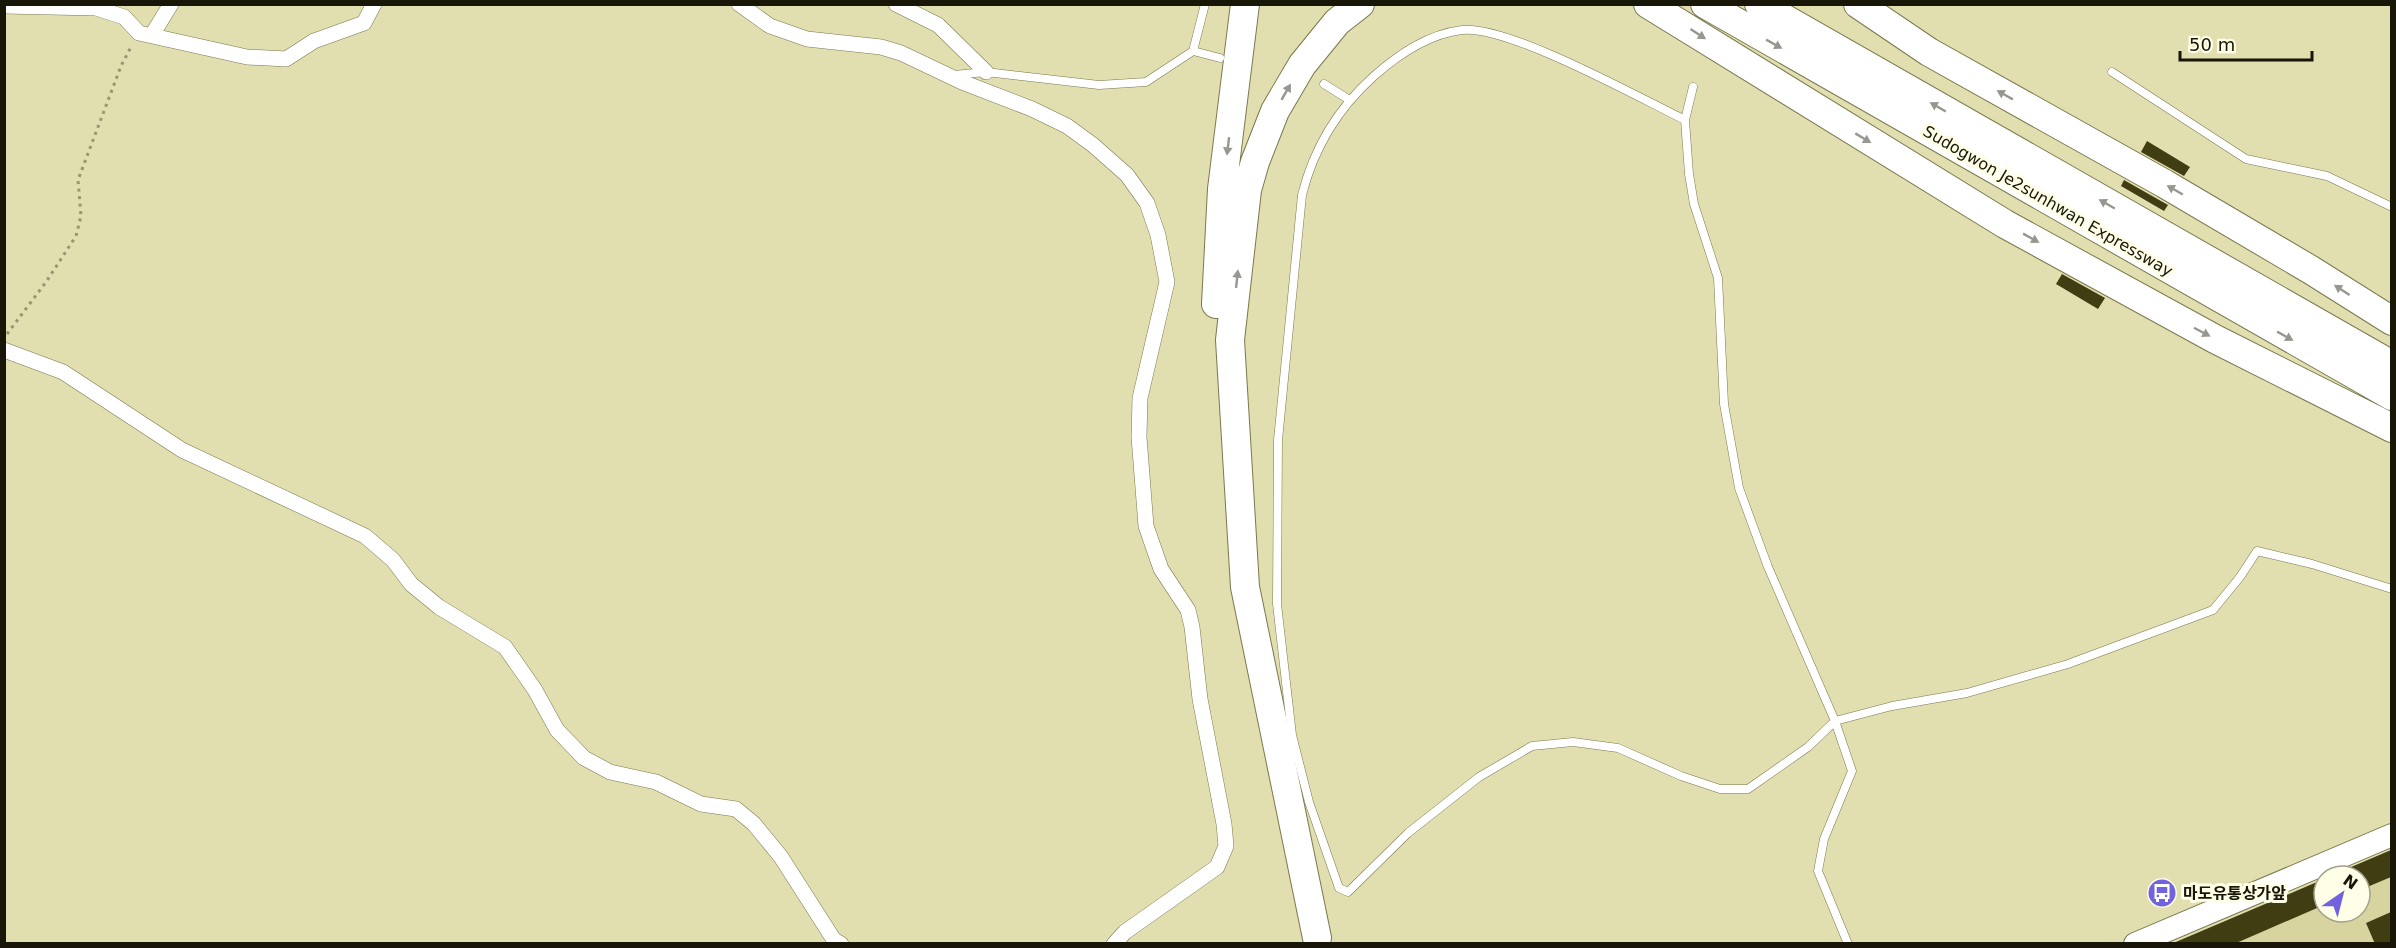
<svg xmlns="http://www.w3.org/2000/svg" width="2396" height="948" font-family="'DejaVu Sans','Noto Sans KR',sans-serif">
	<style>
		.built { fill: #d8d49f }
		.building { fill: #403d13 }
		.lines { fill: none; stroke-linecap: round; stroke-linejoin: round }
		.lane-casing { stroke: #7b784e; stroke-width: 9 }
		.street-casing { stroke: #7b784e; stroke-width: 16 }
		.secondary-casing { stroke: #7b784e; stroke-width: 24 }
		.highway-casing { stroke: #7b784e; stroke-width: 30 }
		.path { stroke: #989572; stroke-width: 3; stroke-dasharray: 3 4.5; stroke-linecap: butt }
		.lane { stroke: #fff; stroke-width: 8 }
		.street { stroke: #fff; stroke-width: 15 }
		.secondary { stroke: #fff; stroke-width: 22 }
		.highway { stroke: #fff; stroke-width: 28 }
		.oneway { fill: #97968f }
		.labels { text-anchor: middle; dominant-baseline: central; stroke-width: 6; stroke-linejoin: round; paint-order: stroke }
		.street-label { font-size: 16px; fill: #181606; stroke: #fffee7 }
		.poi-label { font-size: 16px; font-weight: bold; fill: #181606; stroke: #fffee7; text-anchor: start }
	</style>
	<rect width="100%" height="100%" fill="#e1deb0"/>
	<path class="built" d="M2391 858V943L2190 944 2324 887V912H2360V876H2350Z"/>
	<path class="building" d="M2147 141 2190 167 2184 176 2141 152Z
		M2124 180 2168 205 2164 211 2121 186Z
		M2062 274 2105 298 2098 309 2056 284Z
		M2391 850V877L2360 890V876H2330Z
		M2324 879V905L2234 944H2171Z
		M2391 912V944H2375L2366 923Z"/>
	<g class="lines">
		<g class="lane-casing">
			<path id="lane" d="M1193 51 1205 4
				M2112 72 2246 159 2327 176 2392 207
				M954 75 986 72 1099 85 1146 82 1193 51 1220 58
				M1324 84 1348 99
				M1693 87 1685 120 1689 174 1694 204 1718 278 1724 404 1739 488 1768 567 1835 721 1852 771 1824 839 1818 871 1848 944
				M1685 120C1638 97 1508 25 1462 30 1428 34 1399 54 1374 76 1337 109 1314 147 1302 195L1278 440 1277 604 1292 735 1309 802 1339 888 1348 892 1408 833 1479 777 1532 746 1573 742 1618 748 1681 776 1720 789H1748L1808 747 1835 721 1892 706 1967 693 2068 664 2213 610 2240 577 2257 551 2312 564 2392 589"/>
		</g>
		<g class="street-casing">
			<path id="street" d="M739 4 770 26 807 39 881 47 901 53 962 82 1032 109 1067 126 1093 145 1127 175 1147 203 1158 235 1167 282 1140 398 1139 437 1146 526 1161 569 1188 610 1192 627 1200 699 1224 824 1226 846 1217 867 1125 932 1114 944
				M896 4 938 25 986 72
				M4 6 96 8 124 17 139 33 247 57 286 59 314 41 364 23 374 4
				M152 35 171 4
				M4 350 63 372 182 450 365 536 393 560 411 584 439 607 505 647 535 690 557 730 584 758 610 772 656 782 701 804 736 809 754 824 781 857 834 940 841 944"/>
		</g>
		<g class="secondary-casing">
			<path id="secondary" d="M2135 944 2392 835"/>
		</g>
		<g class="highway-casing">
			<path id="highway" d="M1648 4 2005 224 2215 339 2392 428
				M1705 4 2392 396
				M1759 4 2392 365
				M1858 4 1929 52 2165 184 2311 270 2392 321
				M1216 304 1222 189 1245 4
				M1317 938 1245 587 1230 340 1247 190 1255 162 1275 111 1302 65 1337 22 1360 4"/>
		</g>
		<path class="path" d="M7 334 46 282 76 236 81 216 78 180 121 66 131 47"/>
		<use href="#lane" class="lane"/>
		<use href="#street" class="street"/>
		<use href="#secondary" class="secondary"/>
		<use href="#highway" class="highway"/>
	</g>
	<defs><path id="oneway-solid" d="M-6-.8H1V-3.2L6.5 0L1 3.2V.8H-6Z" transform="scale(1.5)"/></defs>
	<g class="oneway">
		<use href="#oneway-solid" transform="translate(1698 34) rotate(33)"/>
		<use href="#oneway-solid" transform="translate(1774 44) rotate(29)"/>
		<use href="#oneway-solid" transform="translate(1286 92) rotate(-60)"/>
		<use href="#oneway-solid" transform="translate(2005 95) rotate(-151)"/>
		<use href="#oneway-solid" transform="translate(1938 107) rotate(-150)"/>
		<use href="#oneway-solid" transform="translate(1863 138) rotate(31)"/>
		<use href="#oneway-solid" transform="translate(1228 146) rotate(97)"/>
		<use href="#oneway-solid" transform="translate(2175 190) rotate(-150)"/>
		<use href="#oneway-solid" transform="translate(2107 204) rotate(-150)"/>
		<use href="#oneway-solid" transform="translate(2031 238) rotate(29)"/>
		<use href="#oneway-solid" transform="translate(1237 279) rotate(-84)"/>
		<use href="#oneway-solid" transform="translate(2342 290) rotate(-147)"/>
		<use href="#oneway-solid" transform="translate(2202 332) rotate(28)"/>
		<use href="#oneway-solid" transform="translate(2285 336) rotate(29)"/>
	</g>
	<defs>
		<g id="bus-disc" transform="scale(1.5)"><circle r="9.5" fill="#7163dd" stroke="#fffee7"/><path d="M-5-6H5V4H4V6H2V4H-2V6H-4V4H-5ZM-3.5-4V0h7V-4ZM-3.5 1.2v1.5H-2V1.2ZM2 1.2v1.5H3.5V1.2Z" fill="#fff"/></g>
	</defs>
	<g fill-rule="evenodd">
		<use href="#bus-disc" x="2162" y="893"/>
	</g>
	<g class="labels">
		<g class="street-label">
			<text transform="translate(2048 201) rotate(30)">Sudogwon Je2sunhwan Expressway</text>
		</g>
		<g class="poi-label">
			<text x="2183" y="893">마도유통상가앞</text>
		</g>
	</g>
	<rect width="2396" height="948" fill="none" stroke="#181606" stroke-width="12"/>
	<g transform="translate(2342 894) rotate(35)"><circle r="28" fill="#fffee7" stroke="#a3a18d" stroke-width="1.5"/>
	<path d="M0-4.5L10 22L0 15L-10 22Z" fill="#7163dd"/>
	<text y="-9" font-size="16" font-weight="bold" text-anchor="middle" fill="#181606">N</text>
	</g>
	<path d="M2180 51v9h132v-9" fill="none" stroke="#181606" stroke-width="3"/>
	<text x="2189" y="51" font-size="18" fill="#181606" stroke="#fffee7" stroke-width="4.5" paint-order="stroke">50 m</text>
</svg>
